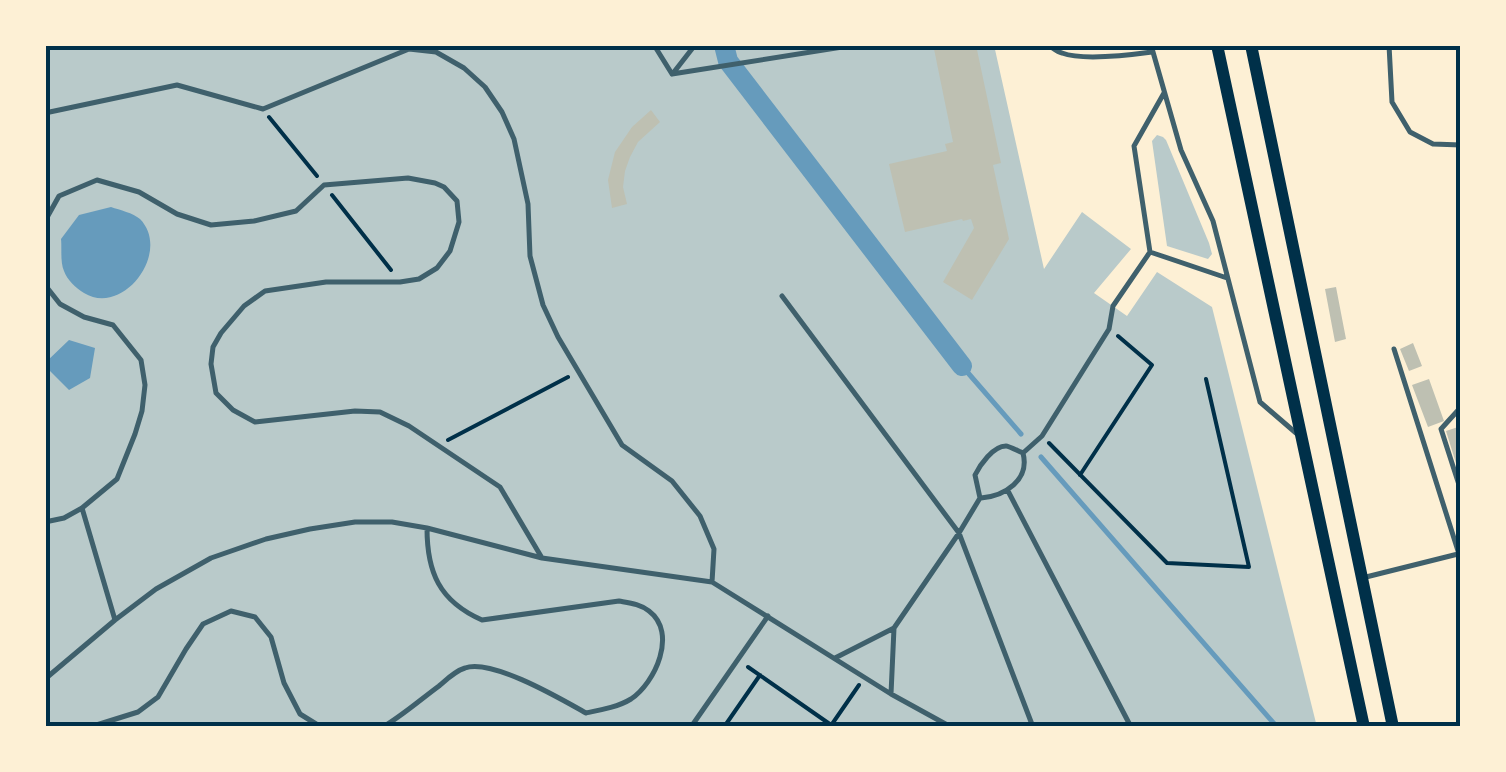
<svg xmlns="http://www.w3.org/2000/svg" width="1506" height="772" font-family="'Noto Sans',sans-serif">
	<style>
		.green { fill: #b9caca }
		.water { fill: #669bbc }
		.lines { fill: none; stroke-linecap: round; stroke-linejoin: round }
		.stream { stroke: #669bbc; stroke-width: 5 }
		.canal { stroke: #669bbc; stroke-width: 20 }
		.building { fill: #bec0b2 }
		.path { stroke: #003049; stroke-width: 4 }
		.service { stroke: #3f606c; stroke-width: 5 }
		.secondary { stroke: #003049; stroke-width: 12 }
		.neatline { fill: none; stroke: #003049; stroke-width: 4 }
	</style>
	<rect width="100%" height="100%" fill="#fdf0d5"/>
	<path class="green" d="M45 45H994L1044 269 1082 212 1131 249 1094 293 1127 316 1157 272 1212 307 1317 727H45Z
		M1157 135 1163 137 1166 140 1209 243 1212 254 1208 259 1167 246 1152 141Z"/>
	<path class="water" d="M111 207C120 210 133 213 140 219 172 252 123 317 84 293 76 288 67 280 64 271 60 262 62 248 61 239L79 215Z
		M69 340 95 348 90 378 69 390 45 366V363Z"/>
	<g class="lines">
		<path class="stream" d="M962 366 1021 434
			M1041 457 1277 727"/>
		<path class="canal" d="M724 45 728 61 962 366"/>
	</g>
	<path class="building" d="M951 45H976L1001 163 993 165 1009 239 972 300 943 282 974 228 971 219 963 221 962 219 905 232 889 164 947 151 945 144 953 142 934 49Z
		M651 110 660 122 638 142 630 157 625 171 623 187 627 204 612 208 608 180 615 152 632 127Z
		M1336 287 1346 339 1335 342 1325 289Z
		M1413 343 1422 366 1409 371 1400 349Z
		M1429 379 1444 421 1428 427 1412 385Z
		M1461 426V476H1460L1446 431Z"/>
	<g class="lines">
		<path class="path" d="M269 117 317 176
			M332 195 391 270
			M448 440 568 377
			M1049 443 1167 563 1249 567 1206 379
			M1080 475 1152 365 1118 336
			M748 667 834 727
			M724 727 760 675
			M830 727 859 685"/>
		<path class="service" d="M654 45 672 74
			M1048 45C1053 48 1057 52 1062 53 1083 61 1130 55 1152 52
			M1151 45 1181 150 1213 221 1260 402 1296 433
			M1389 45 1392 102 1410 132 1433 144 1461 145
			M674 72 695 45
			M672 74 855 45
			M45 113 177 85 263 109 409 49 436 52 464 68 485 87 502 112 514 139 528 204 530 256 543 305 558 337 622 445 672 481 700 516 714 549 712 582
			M45 221 59 196 97 180 139 192 177 214 211 225 254 221 296 211 324 185 408 178 435 183 444 187 457 201 459 222 450 251 437 268 419 279 400 282H326L265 291 244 306 221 333 213 347 211 364 216 393 233 410 255 422 355 411 380 412 409 426 500 487 542 558
			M1150 252 1227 278
			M45 285 60 304 84 317 113 325 141 360 145 385 142 411 135 434 117 479 82 508 64 518 45 522
			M782 296 959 533 1033 727
			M1394 349 1459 554
			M1461 407 1441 429 1461 491
			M1008 491 1131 727
			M981 498C1005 496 1030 480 1023 453
			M82 508 115 620
			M1362 578 1458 554
			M835 658 894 628 959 533 980 498 975 475C980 465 993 446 1006 446 1009 446 1020 452 1023 453L1042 436 1109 329 1113 306 1150 252 1134 146 1164 93
			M45 679 115 620 156 589 211 558 266 539 310 529 355 522H392L427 528 542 558 712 582 891 694 951 727
			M891 694 894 628
			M90 727 138 712 158 697 186 649 203 624 231 611 255 617 271 637 284 683 300 714 321 727
			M383 727C403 715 420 700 439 686 447 679 455 671 465 668 491 658 561 699 586 713 601 710 618 707 631 699 655 683 678 633 649 611 640 604 630 603 619 601L482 620C439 601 427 572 427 528
			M691 727 768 616"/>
		<path class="secondary" d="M1217 45 1364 727
			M1251 45 1393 727"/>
	</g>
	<rect width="1506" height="772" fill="none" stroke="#fdf0d5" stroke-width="95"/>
	<rect x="48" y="48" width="1410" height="676" class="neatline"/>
</svg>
